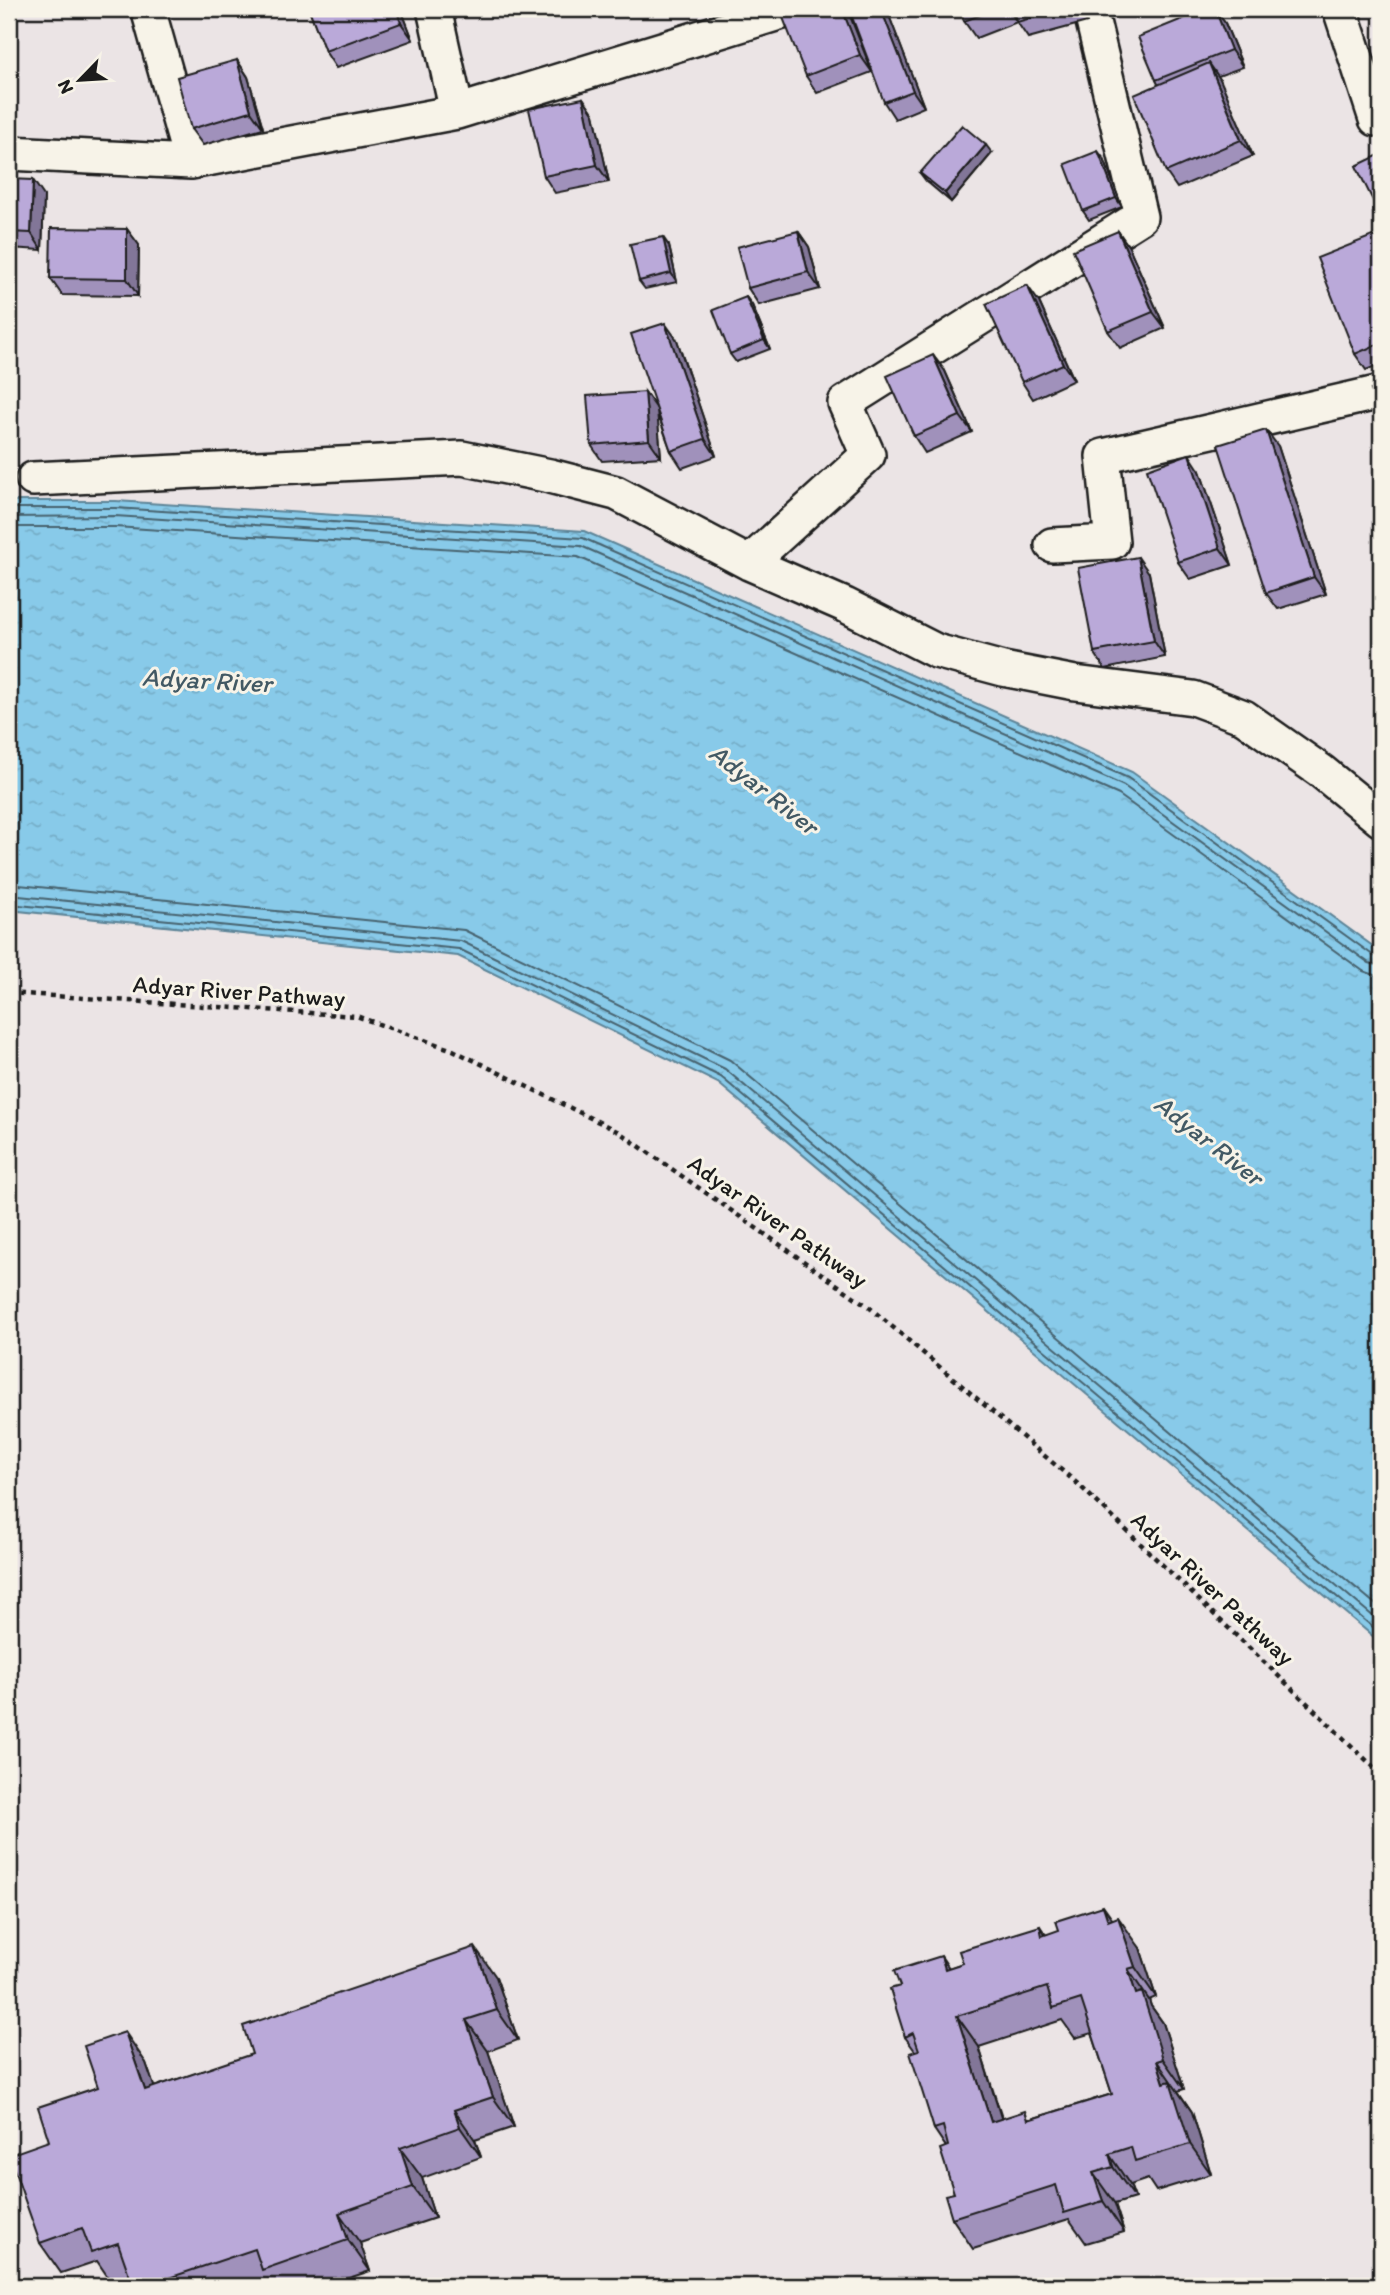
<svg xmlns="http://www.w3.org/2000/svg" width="1390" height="2295" font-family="Itim,sans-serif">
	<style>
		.water { fill: url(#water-ripples); stroke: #5d8497; stroke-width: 2 }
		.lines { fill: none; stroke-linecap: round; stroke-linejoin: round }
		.shore { stroke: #47626e; stroke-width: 2 }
		.minor-casing { stroke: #1c1c1c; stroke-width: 38 }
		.path { stroke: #1c1c1c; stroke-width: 4.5; stroke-dasharray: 5 5; stroke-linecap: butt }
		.minor { stroke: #f7f3e8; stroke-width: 33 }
		.wall { fill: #a091bb; stroke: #1c1c1c; stroke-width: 2; fill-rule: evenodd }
		.shaded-wall { fill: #827698; stroke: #1c1c1c; stroke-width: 2 }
		.building { fill: #baa9d9; stroke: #1c1c1c; stroke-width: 2; fill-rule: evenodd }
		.labels { text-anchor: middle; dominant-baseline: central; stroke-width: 6; stroke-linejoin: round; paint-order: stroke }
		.street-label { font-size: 24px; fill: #1c1c1c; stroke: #f7f3e8 }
		.water-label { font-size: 26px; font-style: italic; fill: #425964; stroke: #f7f3e8 }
	</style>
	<defs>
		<pattern id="water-ripples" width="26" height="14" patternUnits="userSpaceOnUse" patternTransform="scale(1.75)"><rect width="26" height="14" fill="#88cae9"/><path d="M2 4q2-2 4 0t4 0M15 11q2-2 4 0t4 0" fill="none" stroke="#75adc7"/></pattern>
	</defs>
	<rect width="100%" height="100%" fill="#ebe4e5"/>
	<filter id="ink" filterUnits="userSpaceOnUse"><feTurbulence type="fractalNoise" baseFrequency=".0143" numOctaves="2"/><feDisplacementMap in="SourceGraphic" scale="14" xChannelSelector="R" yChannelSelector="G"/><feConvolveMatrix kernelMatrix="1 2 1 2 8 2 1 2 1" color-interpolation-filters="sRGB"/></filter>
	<g filter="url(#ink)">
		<path class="water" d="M9 501H116L584 531 1132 772 1381 952V1643L718 1083 458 956 9 910Z"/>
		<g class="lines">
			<path class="shore" d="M9 508H115L583 538 1128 778 1374 956 1381 957
				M9 517 115 516 581 546 1124 786 1369 963 1381 966
				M9 527H115L578 557 1119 795 1363 971 1381 977
				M9 884 464 930 730 1060 1381 1609
				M9 895 461 941 725 1069 1381 1623
				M9 904 459 949 721 1077 1381 1634"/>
			<g class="minor-casing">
				<path id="minor" d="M148 9 191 162
					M434 9 457 112
					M1340 9 1376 119
					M9 153 191 162 457 112 792 9
					M33 479 462 458 550 476 616 493 749 563 845 605 936 651 1003 669 1075 683 1193 698 1244 717 1321 771 1381 820
					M1052 545 1112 542 1103 456 1381 392
					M749 563 868 455 845 403 1140 217 1090 9"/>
			</g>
			<path class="path" d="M9 993 356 1016 453 1050 619 1132 869 1307 1079 1485 1381 1774"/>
			<use href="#minor" class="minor"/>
		</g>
		<path class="wall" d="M309 9H401L413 40 336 68 325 51Z
			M960 9H1083L1087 22 1028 38 1017 22 976 38 964 21Z
			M1207 9H1215L1225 23 1243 67 1218 76 1253 156 1177 188 1166 172 1158 84 1156 80Z
			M848 11 872 72 817 93 806 76Z
			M888 13 924 107 895 119 884 102Z
			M237 60 248 77 263 128 203 145 191 129Z
			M583 98 594 114 609 182 555 193 544 176Z
			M992 153 951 202 926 181 920 173Z
			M1104 159 1122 207 1089 220 1083 211Z
			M9 179 44 196 42 250 9 248Z
			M127 229 139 245 138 296 62 295 50 278Z
			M798 231 809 247 820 289 759 305 748 288Z
			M1118 231 1129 247 1165 328 1120 348 1108 331Z
			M1375 235 1381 243V364L1366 370 1355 354Z
			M669 246 677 282 645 289 639 281Z
			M746 297 752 305 770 349 736 362 730 354Z
			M1039 302 1074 380 1033 399 1022 382Z
			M677 340 716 456 682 468 671 451 657 412 661 457 602 461 591 445 645 392 655 407Z
			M945 371 972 432 925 453 914 436Z
			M1278 446 1326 594 1278 609 1266 593Z
			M1200 471 1232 565 1190 579 1178 562Z
			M1149 573 1165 657 1105 669 1094 652Z
			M1112 1919 1140 1948 1156 1997 1149 2000 1151 2006 1163 2023 1184 2089 1178 2091 1192 2112 1211 2174 1156 2191 1148 2179 1130 2185 1135 2198 1115 2204 1124 2232 1086 2243 1069 2219 973 2249 952 2218 954 2193 946 2147 934 2129 915 2051 905 2037 900 1986 963 1963 1040 1926 1046 1935ZM1062 2020 1075 2038 1092 2033 1112 2094 1031 2119 1002 2118 979 2047Z
			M496 1977 518 2040 488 2051 514 2127 475 2140 481 2157 422 2178 435 2218 360 2243 370 2271 325 2286H274L270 2282 256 2286H133L130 2277 112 2283 97 2261 61 2273 40 2243 49 2141 98 2087 146 2063 154 2087Z"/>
		<path class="shaded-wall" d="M396 9H401L413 40 401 23Z
			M842 9H847L848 11 872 72 860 55Z
			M881 9H885L888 13 924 107 913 91Z
			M1008 9H1013L1017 22Z
			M1077 9H1083L1087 22Z
			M1215 9 1225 23 1243 67 1231 50Z
			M237 60 248 77 263 128 251 111Z
			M1209 63 1220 79 1253 156 1241 140Z
			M583 98 594 114 609 182 597 165Z
			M986 145 992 153 951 202 945 193Z
			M1098 151 1104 159 1122 207 1116 198Z
			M33 180 44 196 42 250 31 233Z
			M127 229 139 245 138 296 127 279Z
			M798 231 809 247 820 289 808 272Z
			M1118 231 1129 247 1165 328 1153 312Z
			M663 237 669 246 677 282 671 273Z
			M1027 285 1039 302 1074 380 1063 364Z
			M746 297 752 305 770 349 764 340Z
			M665 323 677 340 716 456 705 439Z
			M933 355 945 371 972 432 960 416Z
			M645 392 657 409 661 457 649 440Z
			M1266 430 1278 446 1326 594 1314 577Z
			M1189 454 1200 471 1232 565 1220 548Z
			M1138 557 1149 573 1165 657 1154 641Z
			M1103 1906 1125 1937 1108 1921Z
			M1118 1917 1140 1948 1156 1997 1135 1967Z
			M475 1947 496 1977 518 2040 497 2010Z
			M941 1956 962 1987 945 1969Z
			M1128 1969 1149 2000 1151 2006 1163 2023 1184 2089 1163 2059 1136 1994Z
			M957 2016 979 2047 1012 2153 991 2122Z
			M466 2020 488 2051 514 2127 493 2097Z
			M125 2032 146 2063 166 2121 145 2090Z
			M1157 2061 1192 2112 1211 2174 1190 2144 1164 2083Z
			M454 2110 475 2140 481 2157 460 2127Z
			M400 2148 422 2178 435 2218 413 2187Z
			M1109 2154 1130 2185 1135 2198 1113 2167Z
			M1093 2173 1115 2204 1124 2232 1103 2201Z
			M339 2213 360 2243 370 2271 348 2240Z"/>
		<path class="building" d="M309 9H396L401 23 325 51Z
			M800 9H842L860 55 806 76 782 15Z
			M849 9H881L913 91 884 102Z
			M960 9H997L964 21Z
			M1013 9H1063L1017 22Z
			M1207 9H1215L1231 50 1156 80 1138 37Z
			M237 60 251 111 191 129 177 77Z
			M1209 63 1241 140 1166 172 1134 95Z
			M583 98 597 165 544 176 529 109Z
			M962 125 986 145 945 193 920 173Z
			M1098 151 1116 198 1083 211 1065 164Z
			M1381 154V217L1356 166Z
			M9 179 33 180 31 233 9 232Z
			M51 228 127 229V279L50 278Z
			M798 231 808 272 748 288 737 247Z
			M1118 231 1153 312 1108 331 1073 250Z
			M1375 235 1381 249V343L1355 354 1317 258Z
			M663 237 671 273 639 281 630 244Z
			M1027 285 1063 364 1022 382 986 304Z
			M746 297 764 340 730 354 713 310Z
			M665 323 705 439 671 451 631 334Z
			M933 355 960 416 914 436 887 376Z
			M1381 387V420L1371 390Z
			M645 392 649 440 591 445 587 396Z
			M1266 430 1314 577 1266 593 1218 445Z
			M1189 454 1220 548 1178 562 1147 469Z
			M1138 557 1154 641 1094 652 1078 568Z
			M1103 1906 1108 1921 1118 1917 1135 1967 1128 1969 1136 1994 1142 1992 1163 2059 1157 2061 1164 2083 1170 2081 1190 2144 1135 2161 1131 2147 1109 2154 1113 2167 1093 2173 1103 2201 1064 2213 1056 2185 952 2218 945 2195 954 2193 940 2149 948 2146 943 2126 934 2129 910 2053 919 2050 913 2033 905 2037 890 1989 900 1986 894 1971 941 1956 945 1969 963 1963 959 1951 1040 1926 1042 1936 1059 1930 1056 1921ZM1047 1987 1053 2008 1081 1999 1112 2094 1028 2120 1025 2111 991 2122 957 2016Z
			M475 1947 497 2010 466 2020 493 2097 454 2110 460 2127 400 2148 413 2187 339 2213 348 2240 262 2270 255 2249 145 2286H133L118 2243 91 2252 82 2228 40 2243 9 2155 49 2141 38 2107 98 2087 84 2046 125 2032 145 2090 252 2054 243 2026Z"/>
	</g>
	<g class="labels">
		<g class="street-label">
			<text transform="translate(239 991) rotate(4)">Adyar River Pathway</text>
			<text transform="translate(778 1221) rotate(35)">Adyar River Pathway</text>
			<text transform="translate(1213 1588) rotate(43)">Adyar River Pathway</text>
		</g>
		<g class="water-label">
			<text transform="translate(207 680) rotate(3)">Adyar River</text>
			<text transform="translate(764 789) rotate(38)">Adyar River</text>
			<text transform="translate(1209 1140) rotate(38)">Adyar River</text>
		</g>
	</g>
	<rect width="1390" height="2295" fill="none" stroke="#f7f3e8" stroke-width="35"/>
	<rect x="18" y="18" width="1355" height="2260" fill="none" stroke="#1c1c1c" stroke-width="2.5" filter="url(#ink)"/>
	<g transform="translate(80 80) rotate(245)" stroke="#f7f3e8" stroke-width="5" paint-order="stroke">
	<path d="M0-5L12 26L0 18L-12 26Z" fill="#1c1c1c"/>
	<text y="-10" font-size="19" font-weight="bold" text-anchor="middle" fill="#1c1c1c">N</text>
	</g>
</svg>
